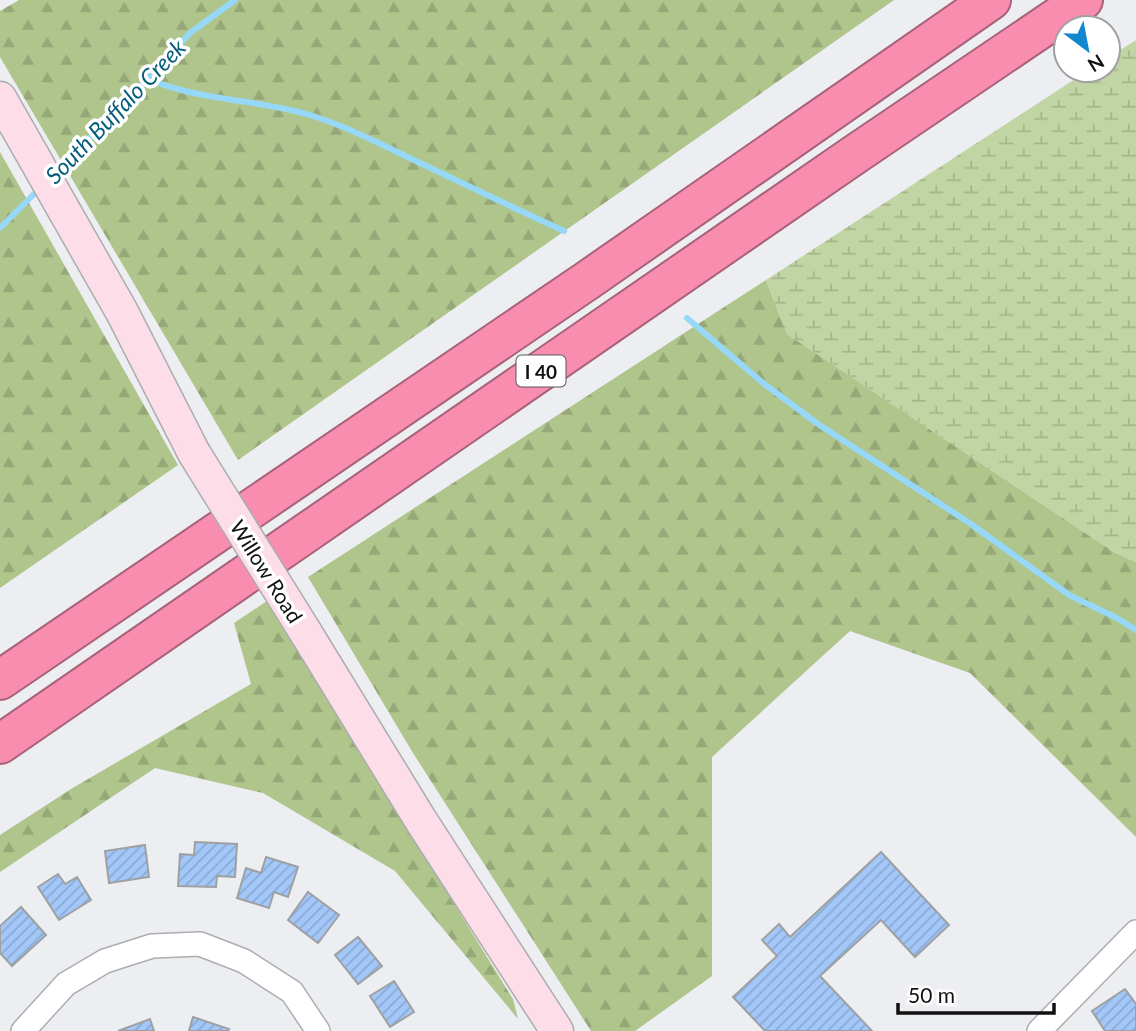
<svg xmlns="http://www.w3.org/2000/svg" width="1136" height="1031" font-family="Lato,sans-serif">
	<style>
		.forest { fill: url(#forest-firs) }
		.wetland { fill: url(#wetland-marsh) }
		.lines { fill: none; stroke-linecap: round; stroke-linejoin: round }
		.stream { stroke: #97d8f9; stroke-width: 6 }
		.building { fill: url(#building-hatch); stroke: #9ea0a2; stroke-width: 2 }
		.street-casing { stroke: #abadb0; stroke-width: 26 }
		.secondary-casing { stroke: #abadb0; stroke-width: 35 }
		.highway-casing { stroke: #a76278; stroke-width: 42 }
		.street { stroke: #fff; stroke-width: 23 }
		.secondary { stroke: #fddde7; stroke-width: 32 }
		.highway { stroke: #f98daf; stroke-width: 38 }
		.secondary-bridge-casing { stroke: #abadb0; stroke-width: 35; stroke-linecap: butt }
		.secondary-bridge { stroke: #fddde7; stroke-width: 32 }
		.labels { text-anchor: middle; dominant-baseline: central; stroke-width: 7; stroke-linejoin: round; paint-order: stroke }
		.shield { fill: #fff; stroke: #585858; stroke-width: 2 }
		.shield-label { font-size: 19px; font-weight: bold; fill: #101111 }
		.street-label { font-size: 21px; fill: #101111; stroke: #fff }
		.water-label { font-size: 23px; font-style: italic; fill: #075d7c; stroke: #fff }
	</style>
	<defs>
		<pattern id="forest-firs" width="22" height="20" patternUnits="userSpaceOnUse" patternTransform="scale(1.75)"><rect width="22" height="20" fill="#afc58c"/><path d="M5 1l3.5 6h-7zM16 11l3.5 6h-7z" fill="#96a878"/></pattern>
		<pattern id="wetland-marsh" width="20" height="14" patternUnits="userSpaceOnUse" patternTransform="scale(1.75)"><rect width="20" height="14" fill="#c1d4a3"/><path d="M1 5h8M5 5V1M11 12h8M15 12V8" fill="none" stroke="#a5b58b"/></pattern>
		<pattern id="building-hatch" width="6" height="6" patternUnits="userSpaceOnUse" patternTransform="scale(1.75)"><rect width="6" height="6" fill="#a2c7f8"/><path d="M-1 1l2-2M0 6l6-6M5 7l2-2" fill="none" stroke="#8aaad4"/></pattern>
	</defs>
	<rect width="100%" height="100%" fill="#eceef1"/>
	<path class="forest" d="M19 0H894L238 460 0 57V11Z
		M0 152 178 465 0 588Z
		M766 280 787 334 1114 552 1136 562V837L970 673 850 631 712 757V976L635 1031H591L413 753 308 577Z
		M267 601 513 999 518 1019 395 871 263 793 155 768 0 872V835L71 789 251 684 234 623Z"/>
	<path class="wetland" d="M1136 40V562L1114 552 787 334 766 280 1089 70H1108V58Z"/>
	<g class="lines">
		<path class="stream" d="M148 79C200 101 257 99 310 115 346 126 380 144 414 160 464 184 514 208 564 231
			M53 175 148 79 190 33 235 0
			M0 228 40 188
			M687 318 763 383 818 424 971 524 1069 595 1117 618 1136 630"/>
	</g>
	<path class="building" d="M195 842 237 844 235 877 217 876 216 887 178 886 180 854 194 855Z
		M145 845 149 877 109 883 105 851Z
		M881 852 949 925 915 957 881 920 820 976 872 1031H765L733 997 777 956 762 940 779 924 790 937Z
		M266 857 298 867 288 897 274 892 269 908 237 898 246 868 261 873Z
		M58 874 65 884 77 877 91 900 59 920 38 887Z
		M308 892 339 915 318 943 288 920Z
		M21 907 46 935 12 966 0 953V926Z
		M358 937 382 966 358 984 335 955Z
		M394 981 414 1012 390 1027 370 996Z
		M1125 989 1136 1004V1031H1105L1092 1011Z
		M193 1017 229 1029 228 1031H189Z
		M150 1019 154 1031H118Z"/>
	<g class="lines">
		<g class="street-casing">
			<path id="street" d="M23 1031 66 984 105 961 152 946 200 944 244 961 292 992 318 1031
				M1039 1031 1136 932"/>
		</g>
		<g class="secondary-casing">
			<path id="secondary" d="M0 98 122 312 194 453
				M306 633 420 819 557 1031"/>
		</g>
		<g class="highway-casing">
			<path id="highway" d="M0 680 588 280 991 0
				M0 744 857 153 1083 0"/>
		</g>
		<use href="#street" class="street"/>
		<use href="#secondary" class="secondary"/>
		<use href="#highway" class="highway"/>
		<g class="secondary-bridge-casing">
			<path id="secondary-bridge" d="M194 453 306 633"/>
		</g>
		<use href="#secondary-bridge" class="secondary-bridge"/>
	</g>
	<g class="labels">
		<rect class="shield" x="516.5" y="355.5" width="49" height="31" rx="5"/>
		<g class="shield-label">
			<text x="541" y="371">I 40</text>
		</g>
		<g class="street-label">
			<text transform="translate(267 571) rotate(58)">Willow Road</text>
		</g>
		<g class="water-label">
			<text transform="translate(115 111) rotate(-46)">South Buffalo Creek</text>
		</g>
	</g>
	<g transform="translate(1087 49) rotate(148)"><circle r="33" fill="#ffffff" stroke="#9fa0a0" stroke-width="2"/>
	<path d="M0-5L12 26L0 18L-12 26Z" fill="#1187cf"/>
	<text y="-10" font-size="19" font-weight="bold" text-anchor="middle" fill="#101111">N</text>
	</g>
	<path d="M898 1003v10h156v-10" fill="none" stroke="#101111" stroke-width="3.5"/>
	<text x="908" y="1003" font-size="21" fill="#101111" stroke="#ffffff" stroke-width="5" paint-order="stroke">50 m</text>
</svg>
